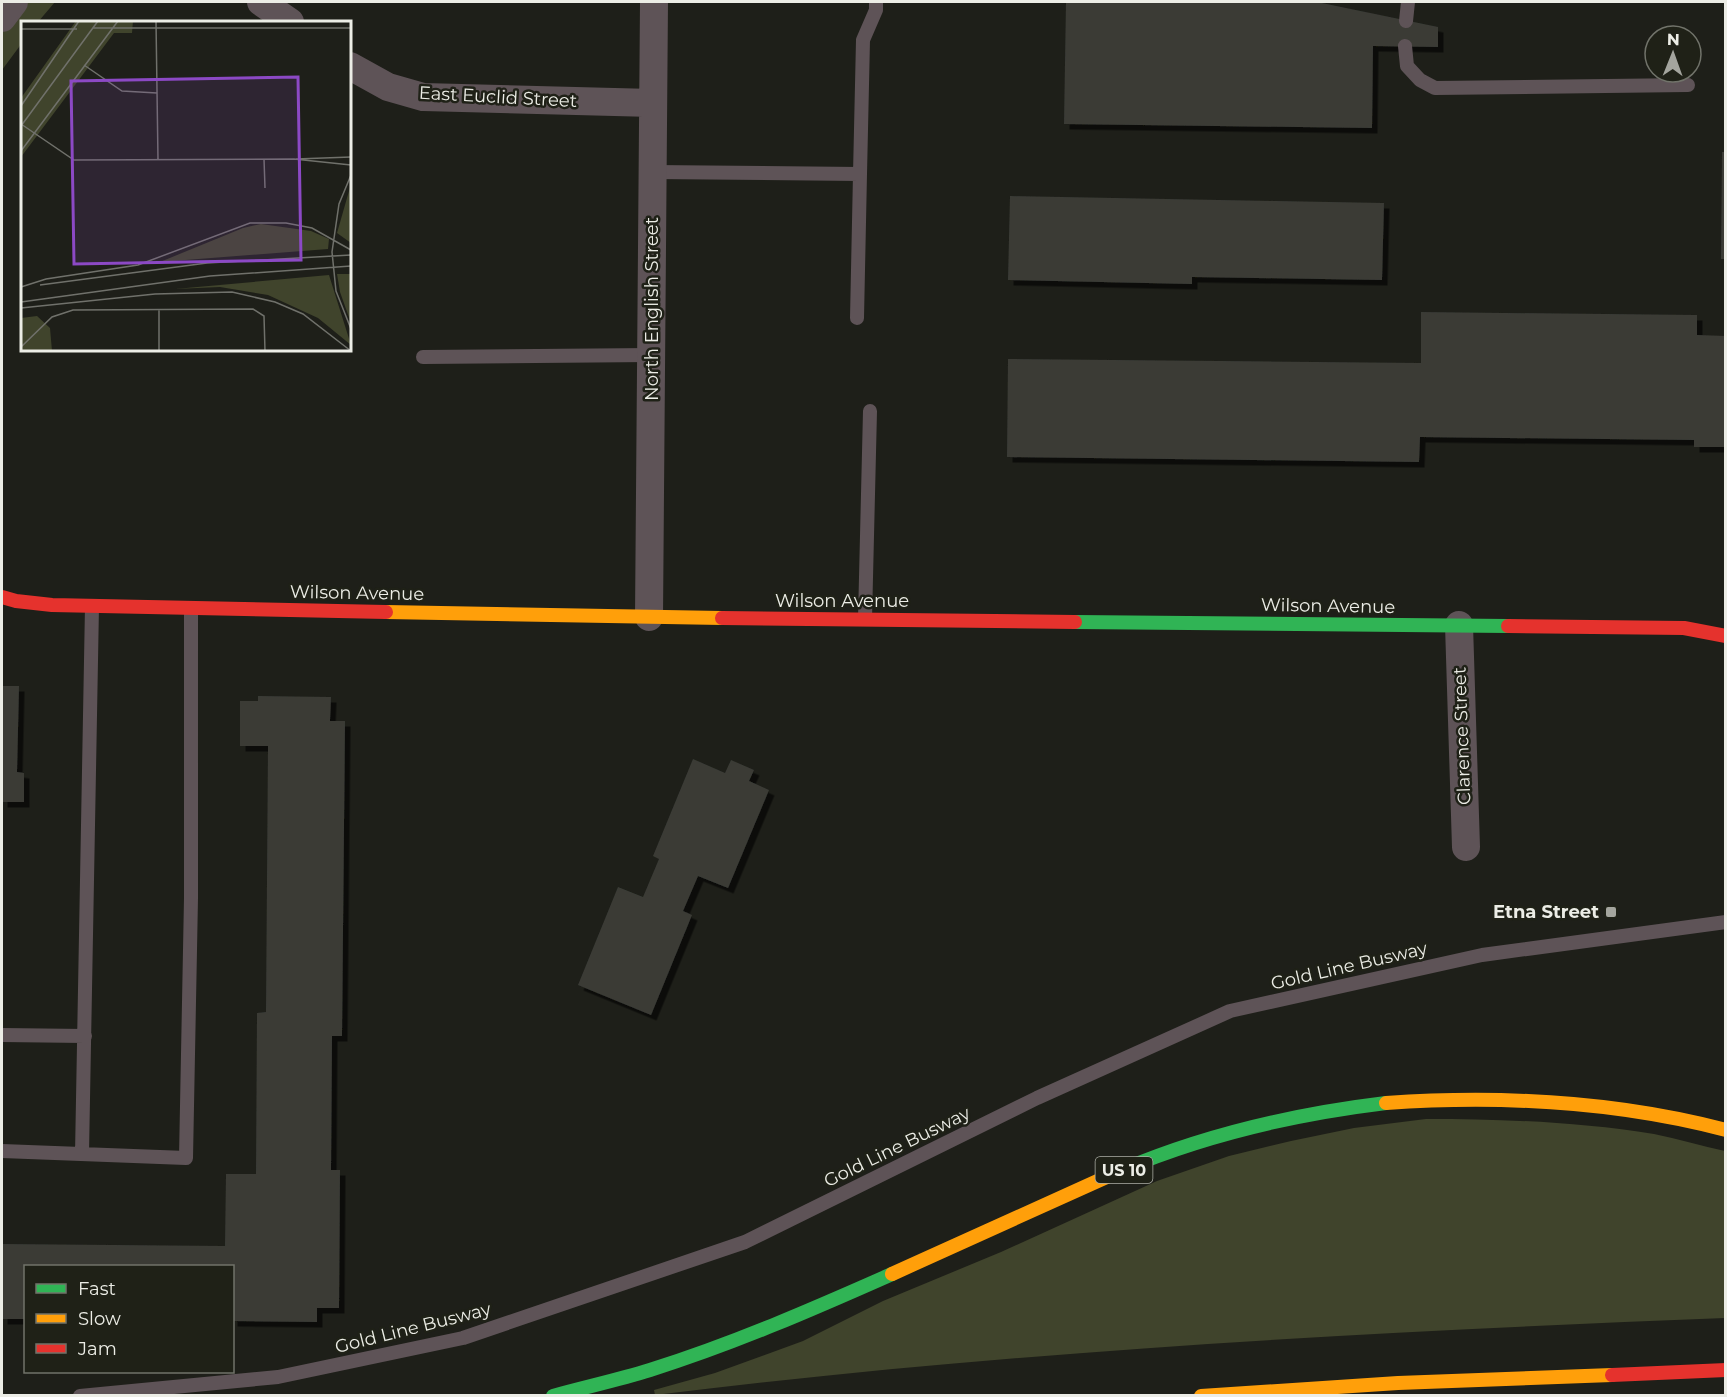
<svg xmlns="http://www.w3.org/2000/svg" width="1727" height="1397" font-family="Montserrat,sans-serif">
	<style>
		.green { fill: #40442c }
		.building { fill: #3a3b36; filter: url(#shadow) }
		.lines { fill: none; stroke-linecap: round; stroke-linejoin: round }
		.lane { stroke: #5e5357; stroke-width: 14 }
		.street { stroke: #5e5357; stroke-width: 28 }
		.fast { stroke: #30b455; stroke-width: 14 }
		.slow { stroke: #ff9f0a; stroke-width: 14 }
		.jam { stroke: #e5322d; stroke-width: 14 }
		.poi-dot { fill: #a4a59e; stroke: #1f2117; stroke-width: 2 }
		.labels { text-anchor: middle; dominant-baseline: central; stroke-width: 5; stroke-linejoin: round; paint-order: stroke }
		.shield { fill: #1f2117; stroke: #aeb0a8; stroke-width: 1.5 }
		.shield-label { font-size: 16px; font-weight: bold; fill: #ecede6 }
		.street-label { font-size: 18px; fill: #ecede6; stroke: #1f2117 }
		.poi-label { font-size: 18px; font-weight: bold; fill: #ecede6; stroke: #1f2117; text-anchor: end }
		.inset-road { fill: none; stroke: #70716b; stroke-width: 1.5 }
		.view { fill: #8c49c5; fill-opacity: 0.15; stroke: #8c49c5; stroke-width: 3 }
		.inset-edge { fill: none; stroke: #ecede6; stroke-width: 3 }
	</style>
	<defs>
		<filter id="shadow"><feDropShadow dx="5.5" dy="5.5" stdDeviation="0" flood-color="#0009"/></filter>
	</defs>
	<rect width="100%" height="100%" fill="#1e1f19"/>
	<path class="green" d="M2 2H55L38 22H22V43L2 70Z
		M1426 1119C1503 1119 1579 1122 1654 1134 1678 1139 1702 1146 1725 1151V1318C1368 1332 1010 1351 655 1395L654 1390 715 1373 803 1341 883 1301 1001 1252 1157 1181 1229 1156 1291 1141 1354 1128Z"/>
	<path class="building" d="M1066 2H1317L1438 27V47L1373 46 1372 128 1064 124Z
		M1722 152H1726V259H1721Z
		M1010 196 1384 203 1382 280 1192 277V284L1008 280Z
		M1421 312 1697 315V335L1726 336V447H1694V440L1420 437 1419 462 1007 457 1008 359 1421 363Z
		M2 686H19L17 772 24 773V802H2Z
		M258 696 331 697 330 721H345L342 1036H332L331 1170H340L339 1308H317V1322L232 1321V1266H26V1319H2V1244L225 1246 226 1174H256L257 1013 266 1012 268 746H240V701H258Z
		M693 759 725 773 731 760 754 770 749 781 769 790 728 888 698 876 683 911 692 915 651 1015 578 985 618 887 643 897 659 859 653 856Z"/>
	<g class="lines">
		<path class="lane" d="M1406 21 1408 2
			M1405 46 1407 66 1420 80 1435 88 1688 85
			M653 172 860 174 857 318
			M860 174 863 40 876 10V2
			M423 357 651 355
			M865 619 870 411
			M2 1035 85 1036
			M2 1151 186 1158 191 898V608
			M82 1154 92 606
			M80 1396 278 1377 463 1338 745 1242 1037 1098 1230 1011 1482 955 1726 922"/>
		<path class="street" d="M261 2 290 22
			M2 18 14 2
			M350 66 388 87 423 97 653 103
			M649 617 654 2
			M1459 625 1466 847"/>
		<path class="fast" d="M1075 622 1508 626
			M1122 1170C1207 1134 1295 1114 1386 1103
			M553 1396C585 1387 618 1380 650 1370 733 1344 813 1309 892 1274"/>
		<path class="slow" d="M386 612 722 618
			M1386 1103C1501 1095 1615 1101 1726 1130
			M892 1274 1122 1170
			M1201 1396 1398 1383 1612 1375"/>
		<path class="jam" d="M2 597 16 601 52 605 386 612
			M722 618 1075 622
			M1508 626 1684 628 1726 636
			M1612 1375 1726 1370"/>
	</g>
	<rect class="poi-dot" x="1605" y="906" width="12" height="12" rx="3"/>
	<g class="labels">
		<rect class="shield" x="1095.5" y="1157" width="57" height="26" rx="4.5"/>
		<g class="shield-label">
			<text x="1124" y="1170">US 10</text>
		</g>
		<g class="street-label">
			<text transform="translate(498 97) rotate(3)">East Euclid Street</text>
			<text transform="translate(652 309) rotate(-90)">North English Street</text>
			<text transform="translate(357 593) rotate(1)">Wilson Avenue</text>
			<text x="842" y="601">Wilson Avenue</text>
			<text transform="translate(1328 606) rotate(1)">Wilson Avenue</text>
			<text transform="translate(1462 736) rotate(-92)">Clarence Street</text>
			<text transform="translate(1349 966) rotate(-13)">Gold Line Busway</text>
			<text transform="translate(897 1147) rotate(-26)">Gold Line Busway</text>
			<text transform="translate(413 1328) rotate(-14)">Gold Line Busway</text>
		</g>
		<g class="poi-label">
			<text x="1599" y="912">Etna Street</text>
		</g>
	</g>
	<g transform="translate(21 21)">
		<rect width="330" height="330" fill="#1e1f19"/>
		<path d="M55 0H112L111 12H93L0 136V77ZM330 163V222L316 212ZM240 203 290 210 308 218 307 228 139 241 222 207ZM316 253H330V302L319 271ZM308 254 330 324 297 297 247 274 199 266 154 268ZM16 295 29 307 31 330H0V297Z" fill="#40442c"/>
		<path class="inset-road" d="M135 0 137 139M72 7H330M0 8H56M63 44 101 70 136 72M0 85 58 0M0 103 53 139 273 138 330 144M0 105 77 0M0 130 97 0M243 138 244 167M275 138 330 136M330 154 318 183 311 231 315 270 330 308M19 264 186 242 330 234M0 266 25 258 117 244 229 202H265L291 207 330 229M0 281 189 255 330 245M0 287 134 273 211 271 254 281 282 293 330 330M138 289V330M0 326 31 296 52 289 232 288 243 295 244 330"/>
		<path class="view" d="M277 56 280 239 53 243 50 60Z"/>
		<rect width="330" height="330" class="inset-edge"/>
	</g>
	<rect width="1727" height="1397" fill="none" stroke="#ecede6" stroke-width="6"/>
	<rect x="24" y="1265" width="210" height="108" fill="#1f2117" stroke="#71736a" stroke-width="1.5"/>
	<rect x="36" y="1284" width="30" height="9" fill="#30b455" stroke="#71736a" stroke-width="1.5"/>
	<text x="78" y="1295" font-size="18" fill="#ecede6">Fast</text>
	<rect x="36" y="1314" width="30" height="9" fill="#ff9f0a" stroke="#71736a" stroke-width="1.5"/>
	<text x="78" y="1325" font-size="18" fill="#ecede6">Slow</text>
	<rect x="36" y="1344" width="30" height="9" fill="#e5322d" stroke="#71736a" stroke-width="1.5"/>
	<text x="78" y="1355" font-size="18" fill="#ecede6">Jam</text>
	<g transform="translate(1673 54) rotate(1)"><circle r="28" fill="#1f2117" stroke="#71736a" stroke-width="1.5"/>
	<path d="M0-4.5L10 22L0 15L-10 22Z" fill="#a4a59e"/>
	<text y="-9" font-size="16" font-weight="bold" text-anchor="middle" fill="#ecede6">N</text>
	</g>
</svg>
